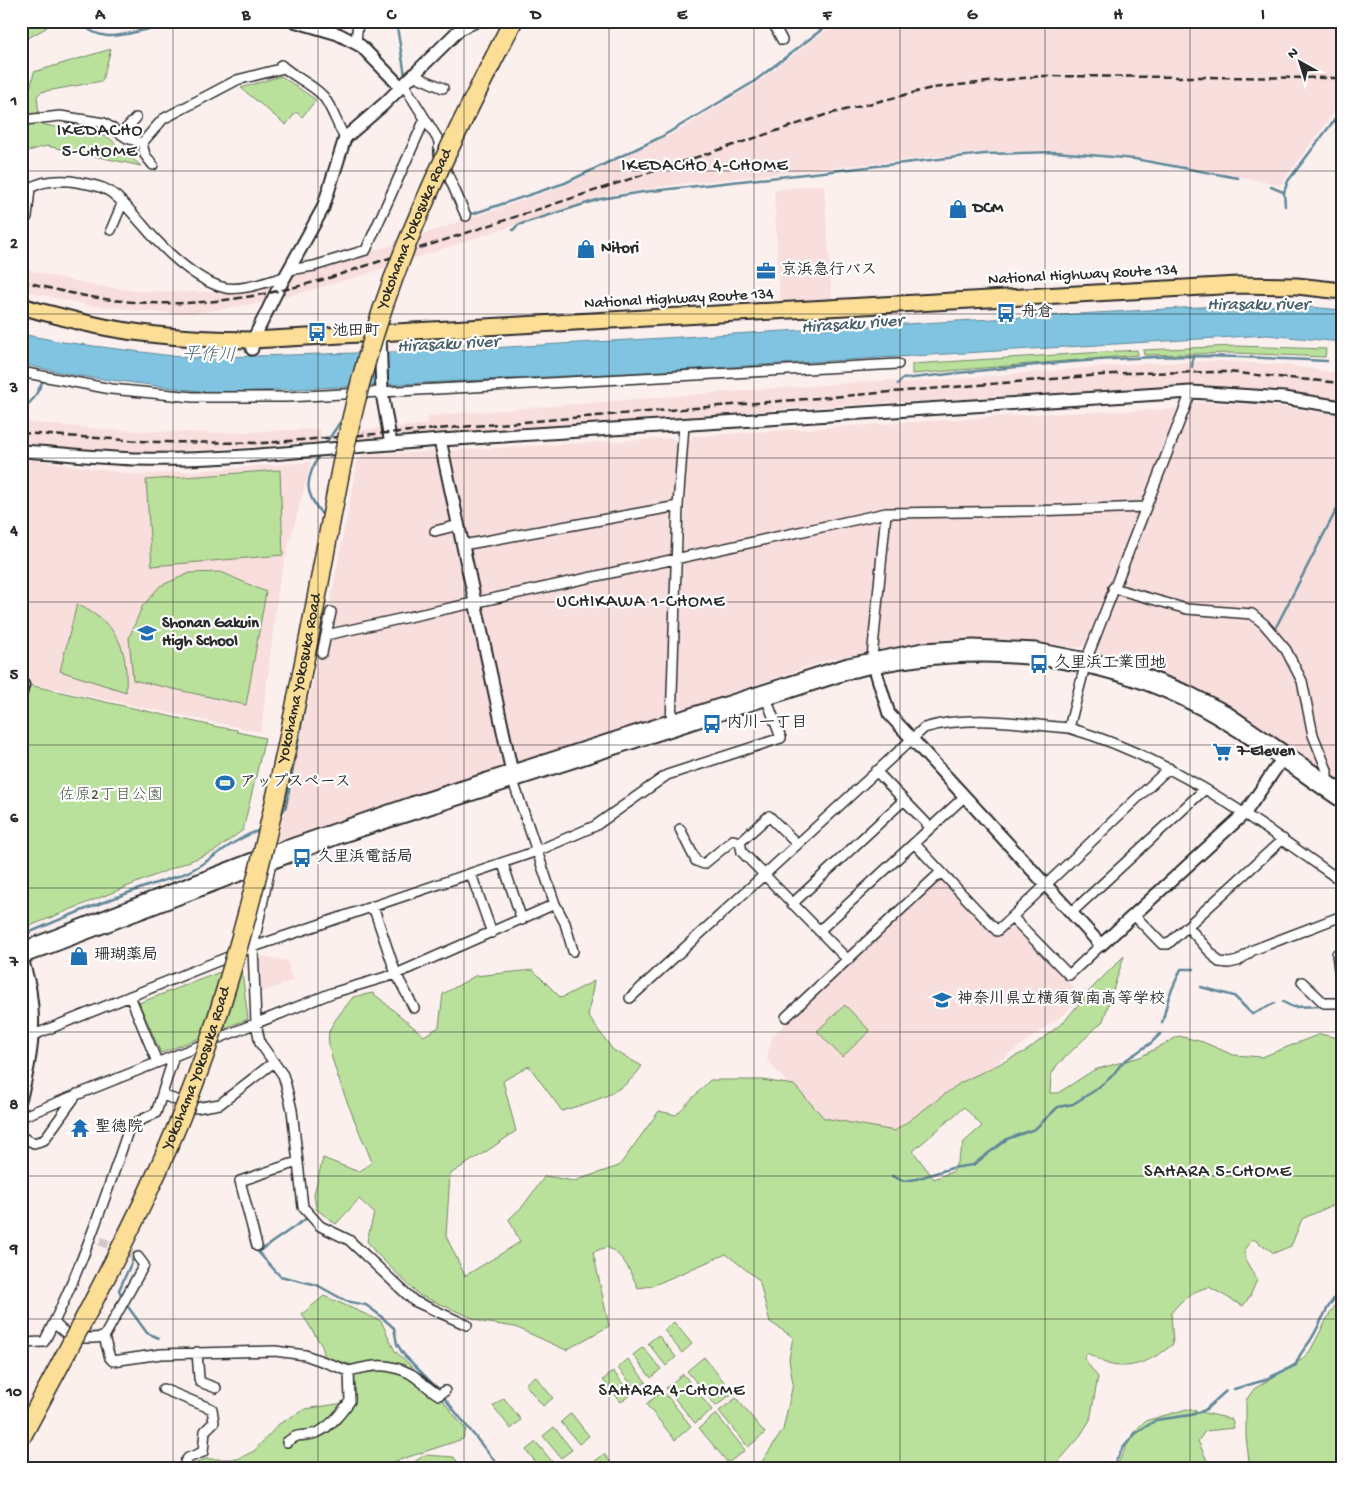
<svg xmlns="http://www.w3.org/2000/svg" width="1363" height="1490" font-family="'Gochi Hand','Klee One',sans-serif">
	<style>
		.built { fill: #f8dedc }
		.green { fill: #bae19c; stroke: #728664; fill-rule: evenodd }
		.water { fill: #80c4e1; stroke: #5e8798 }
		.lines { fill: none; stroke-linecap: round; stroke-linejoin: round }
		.stream { stroke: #5e8798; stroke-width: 2.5 }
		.minor-tunnel { stroke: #d2c9c8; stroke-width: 9; stroke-dasharray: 9 4.5; stroke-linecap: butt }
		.minor-casing { stroke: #2b2b2b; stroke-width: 12 }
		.tertiary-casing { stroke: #2b2b2b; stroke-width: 15 }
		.trunk-casing { stroke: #2b2b2b; stroke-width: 19 }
		.minor { stroke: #fff; stroke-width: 9 }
		.tertiary { stroke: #fff; stroke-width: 11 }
		.trunk { stroke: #fcde96; stroke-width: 15 }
		.rail { stroke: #2b2b2b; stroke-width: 2.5; stroke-dasharray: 8 4; stroke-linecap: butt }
		.motorway-bridge-casing { stroke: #2b2b2b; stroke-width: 21; stroke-linecap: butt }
		.motorway-bridge { stroke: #fcde96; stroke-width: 18 }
		.grid { fill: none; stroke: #2b2b2b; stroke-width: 1; stroke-opacity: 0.55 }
		.labels { text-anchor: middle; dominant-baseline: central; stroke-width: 4.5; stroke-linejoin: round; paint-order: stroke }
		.poi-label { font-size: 16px; font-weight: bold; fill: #2b2b2b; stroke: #fff; text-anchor: start }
		.street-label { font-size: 16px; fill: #2b2b2b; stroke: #fff }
		.park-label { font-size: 16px; fill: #4f5847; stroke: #fff }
		.neighbourhood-label { font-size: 18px; letter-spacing: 1px; fill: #2b2b2b; stroke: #fff }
		.water-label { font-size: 18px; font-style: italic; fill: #49616b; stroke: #fff }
		.neatline { fill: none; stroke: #2b2b2b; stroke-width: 2 }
		.grid-label { font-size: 16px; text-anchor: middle; font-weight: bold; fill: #2b2b2b }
	</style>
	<rect width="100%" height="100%" fill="#fcf0ef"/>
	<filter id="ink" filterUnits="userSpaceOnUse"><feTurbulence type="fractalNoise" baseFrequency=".02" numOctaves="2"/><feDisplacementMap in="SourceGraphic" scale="10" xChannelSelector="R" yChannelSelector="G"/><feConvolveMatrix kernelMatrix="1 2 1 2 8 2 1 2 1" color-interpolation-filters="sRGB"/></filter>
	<g filter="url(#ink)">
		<path class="built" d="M838 21H1342V102L1280 185 1141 158 1050 150 979 152 678 184 603 196 361 276 278 299 292 273 371 252 564 186 676 132 755 84Z
			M824 184 832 300 780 303 774 190Z
			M21 266 40 273 88 284 134 291 224 292 277 281 266 302 196 313H162L87 305 21 290Z
			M1217 361 1286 365 1342 374V400L1283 392 1164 387 778 409 689 420 333 442 338 432 428 424V416L712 393 891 380 903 383 1134 364Z
			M1194 402 1265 405 1342 415V786L1207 694 1092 652Z
			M1177 409 1178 412 1159 465 1085 644 1079 648 1012 640 945 639 831 659 684 709 677 704 688 441 693 436 1036 414Z
			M23 422 112 430 210 433 321 429 319 442 136 454 21 443Z
			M673 438 677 442 668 710 660 717 277 841 324 634 358 460 365 455Z
			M21 458 139 475 311 462 279 583 261 732 21 682Z
			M940 880 945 881 996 936 1010 926 1015 925 1075 989 1068 1011 895 1137 815 1117 767 1059 772 1036Z
			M256 955 288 961 289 970 293 980 258 994Z"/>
		<path class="green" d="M21 21H48L46 28 21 42Z
			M111 49 102 81 41 92 37 96 40 124 108 137 141 166 47 146 21 153V91L31 86 34 72Z
			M281 76 316 100 302 117 296 112 286 125 241 88Z
			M1236 346 1326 349 1325 357 1235 353 1144 355 1143 350Z
			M1137 350 1138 355 912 374V364Z
			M280 470 283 555 152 566 146 480Z
			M221 572 266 592 246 705 133 680 129 638 142 607 160 586 190 573Z
			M77 604C118 625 128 646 126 692L60 671Z
			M29 685 218 727 237 730V732L265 738 243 830 215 851 25 928 21 919V735Z
			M1124 956 1103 1021 1057 1065 1051 1075 1050 1093H1058L1094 1070 1140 1057 1179 1036 1203 1042 1233 1055 1262 1057 1320 1034 1342 1039V1201L1302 1219 1291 1246 1274 1253 1253 1239 1245 1248 1246 1261 1257 1280 1250 1296 1243 1306 1209 1287C1192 1291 1182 1299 1171 1313L1173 1344C1155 1359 1132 1371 1108 1364 1101 1362 1094 1356 1087 1353L1084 1359 1098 1377 1090 1420 1078 1439 1052 1469H757L783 1430 793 1384 789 1359 793 1337 770 1322 759 1280 726 1254 652 1286 638 1288C630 1271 624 1255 607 1247L593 1252 609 1326 566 1350 515 1327 482 1322 419 1295 375 1252 367 1241 374 1213 359 1199 336 1224 316 1209 314 1194 323 1158 359 1172 372 1162C363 1139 323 1052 329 1032 333 1020 346 1007 353 997L373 993 424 1036 439 1027 443 994 475 976 533 970 561 998 594 981 588 1016 613 1050 642 1066C623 1095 593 1101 562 1111L529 1066 503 1081 516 1131 484 1153 450 1174 446 1236 465 1276 520 1242 509 1219 523 1206 545 1176 574 1181 619 1166 659 1111 676 1115 710 1080H762L794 1085 824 1118 895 1131 960 1083 1026 1051 1064 1022 1090 990ZM964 1107 982 1126 964 1142 954 1171 934 1179 913 1151Z
			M241 964 248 1019 161 1053 139 1003Z
			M845 1005 870 1031 842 1057 817 1031Z
			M324 1296 381 1321 395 1351 430 1384 466 1430 463 1439 372 1469H190L189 1467 205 1459H238L254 1451 279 1424 305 1409 344 1403 352 1365 325 1357 322 1346 302 1314Z
			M1342 1296V1469H1250L1246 1437V1400L1254 1389 1301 1360 1310 1351 1330 1313Z
			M674 1322 692 1344 682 1353 664 1330Z
			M658 1335 676 1357 666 1366 648 1343Z
			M643 1347 661 1369 651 1378 633 1355Z
			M704 1357 733 1393 716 1406 687 1371Z
			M628 1359 646 1382 636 1390 618 1368Z
			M613 1371 631 1394 621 1402 603 1380Z
			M683 1374 712 1410 695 1423 666 1388Z
			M535 1376 553 1398 543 1406 525 1384Z
			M663 1391 691 1426 675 1440 646 1404Z
			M504 1398 521 1420 511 1429 493 1406Z
			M736 1398 765 1433 748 1447 719 1411Z
			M1187 1409 1232 1419 1234 1428 1205 1431 1198 1441 1211 1469H1115L1133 1433 1145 1421Z
			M571 1413 589 1436 579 1444 561 1422Z
			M716 1414 745 1450 728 1463 699 1428Z
			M554 1427 572 1450 561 1458 543 1436Z
			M536 1442 554 1464 548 1469H541L526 1450Z
			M604 1454 616 1469H599L594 1462Z
			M425 1455 454 1457 462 1469H403Z"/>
		<path class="water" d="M1234 305 1299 306 1342 310V342L1267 335 627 373 215 393 79 376 21 364V334L63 342 188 358 456 350Z"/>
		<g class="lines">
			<path class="stream" d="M79 21C107 52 138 25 169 27
				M396 21 405 75
				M1271 187 1283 192
				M1285 206 1284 192 1288 181 1342 110
				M472 214 565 183 661 137 752 83 833 21
				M513 230 518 225 600 199 643 192 984 154 1056 152 1135 159 1238 178
				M1192 367 1193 356
				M898 384 902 379C998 369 1096 357 1194 356 1238 356 1282 359 1327 361
				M21 412 34 398 44 379
				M324 446 343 418
				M320 453C305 482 303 491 324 517
				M1276 627 1342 499
				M278 820 286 806 324 604
				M21 936C72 914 126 892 178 876 208 866 230 839 261 830
				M1201 987 1234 996 1252 1014 1275 1003
				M1283 1002 1293 1007 1323 1006
				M1162 1023 1169 996 1181 969H1194
				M892 1176 904 1181 916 1179 952 1168 973 1165 1007 1139 1035 1129 1058 1107 1073 1104 1094 1091 1111 1077 1123 1062 1151 1043 1160 1034
				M307 1218 258 1252 280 1276 317 1285 346 1301 366 1305 377 1313 394 1328 397 1344 404 1355 439 1390
				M123 1299 119 1290 134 1257 130 1250
				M126 1304 147 1333 159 1338
				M1234 1389 1262 1381 1296 1365C1298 1355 1304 1350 1310 1341 1321 1324 1326 1305 1342 1289
				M442 1395 501 1469
				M1112 1469 1122 1449 1135 1434 1156 1420 1191 1415 1205 1410 1226 1391"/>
			<path class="minor-tunnel" d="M100 1241 138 1257"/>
			<g class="minor-casing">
				<path id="minor" d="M772 21 782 40
					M458 31 480 21
					M356 43 358 21
					M281 65C294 77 312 84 323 96 333 109 337 125 345 138
					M413 75 443 88
					M404 85 439 141V154L466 216
					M25 120 60 116 104 123 127 138 142 143
					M122 133 136 118
					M153 165 145 155 142 143 163 119 237 80 284 68
					M21 178 30 188 27 217
					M30 188C41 181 57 180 70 181 81 183 96 184 107 190 120 197 132 213 142 224 161 247 196 282 226 288 244 291 268 281 285 277
					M111 230 122 204
					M289 270 314 266 366 250 425 119
					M21 372 111 389 193 397H287L898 364
					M1191 392 1087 658 1069 728C1169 757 1251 817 1334 876L1339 874 1342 875
					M435 531 459 525
					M463 545 678 506
					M1113 588 1187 609 1252 614 1264 624 1286 650 1302 681 1313 735 1327 770V781
					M331 612 326 635 886 513 1034 511 1146 507
					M322 653 326 635
					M872 658 886 513
					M671 725 678 506 684 425
					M876 771 931 828
					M513 781 555 904 565 923 573 951
					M680 829 696 861 704 864 733 840 740 842
					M914 843 997 931 1169 768
					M797 844 769 816 740 842 742 852 848 960
					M270 858 271 863 253 947 256 1023 260 1043 283 1075 286 1085 292 1110 303 1207 320 1226 349 1240 414 1301 467 1325
					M503 864 522 920
					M471 874 492 933
					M792 904 904 800
					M373 906 396 974 414 1008
					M1071 913 1205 789
					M1134 915 1162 944H1168L1283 839
					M1012 917 1069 975 1101 945
					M1188 927 1219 962 1229 963 1238 961 1253 950 1342 916
					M819 931 964 797
					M1342 953 1337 954 1339 969H1342
					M1302 982 1324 1003H1342
					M130 996 157 1062
					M630 998 924 728C971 714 1021 724 1069 728
					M786 1017 941 872
					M21 1040 253 947 537 851 595 826 667 775 781 738 765 695
					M163 1095 196 1108 220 1104 274 1062
					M21 1117 332 993 396 974 555 904
					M21 1137 34 1143 44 1140 77 1094
					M257 1246 240 1181 297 1162
					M138 1257 144 1265 104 1337 110 1358 113 1361 161 1354 275 1351 305 1355 349 1371
					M54 1322C69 1341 82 1339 104 1337
					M21 1343 44 1342C79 1275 104 1202 128 1131L131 1125 156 1113 174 1056
					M197 1352 199 1378 200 1382 216 1388
					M163 1389 212 1409 214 1422 205 1431 203 1452 188 1458 185 1462V1469
					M287 1442C301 1431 303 1438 316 1433 330 1428 342 1412 350 1401L349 1371C373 1365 388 1362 411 1374 418 1378 430 1390 439 1395L445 1391"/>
			</g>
			<g class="tertiary-casing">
				<path id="tertiary" d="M294 21 338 34 361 46 401 87
					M380 333 382 393 391 444 440 440 513 777
					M252 349 253 340 276 293 323 208 345 138 384 104 458 31 464 21
					M440 440 1191 392 1284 398 1342 407
					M21 451C60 453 100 458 139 459 223 461 307 450 391 444
					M872 659 889 714 1101 945 1245 813 1285 755
					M21 692 23 685
					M21 949 268 853 412 803 848 664 923 649 973 646 1036 649 1122 666 1186 691 1225 711 1342 791
					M21 952C23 965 28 977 30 990 36 1027 31 1060 21 1097
					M21 958 340 837 851 672C970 644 1095 651 1203 710 1252 737 1296 771 1342 802"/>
			</g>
			<g class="trunk-casing">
				<path id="trunk" d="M21 305C34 311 48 313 62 317 125 335 188 339 253 340L1238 285 1297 286 1342 291"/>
			</g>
			<use href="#minor" class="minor"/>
			<use href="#tertiary" class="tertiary"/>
			<use href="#trunk" class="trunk"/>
			<path class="rail" d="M21 280C130 314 225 309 332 277L825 115 932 88 1042 76 1342 78
				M21 433 156 442 264 443 1126 373 1226 372 1342 383"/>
			<g class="motorway-bridge-casing">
				<g id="motorway-bridge">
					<path id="s1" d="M21 1438C95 1298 175 1158 221 1005 260 879 287 751 312 622 329 535 342 447 366 362 400 241 456 132 513 21"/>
				</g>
			</g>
			<use href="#motorway-bridge" class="motorway-bridge"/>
		</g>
	</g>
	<path class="grid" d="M173 21V1469M318 21V1469M464 21V1469M609 21V1469M754 21V1469M900 21V1469M1045 21V1469M1190 21V1469M21 171H1342M21 314H1342M21 458H1342M21 602H1342M21 745H1342M21 888H1342M21 1032H1342M21 1176H1342M21 1319H1342"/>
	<defs>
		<g id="shop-bare" transform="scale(1.5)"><path d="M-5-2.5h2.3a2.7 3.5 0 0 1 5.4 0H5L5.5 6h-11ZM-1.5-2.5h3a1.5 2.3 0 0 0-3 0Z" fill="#1f6fb2" stroke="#fff" stroke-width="2.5" paint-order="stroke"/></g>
		<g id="office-bare" transform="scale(1.5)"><path d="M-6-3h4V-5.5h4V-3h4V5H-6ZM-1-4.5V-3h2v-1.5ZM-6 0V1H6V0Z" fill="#1f6fb2" stroke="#fff" stroke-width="2.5" paint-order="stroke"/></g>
		<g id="bus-bare" transform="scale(1.5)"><path d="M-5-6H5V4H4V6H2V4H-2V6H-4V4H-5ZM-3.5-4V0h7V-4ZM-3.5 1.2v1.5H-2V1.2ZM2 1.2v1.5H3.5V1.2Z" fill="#1f6fb2" stroke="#fff" stroke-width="2.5" paint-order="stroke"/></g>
		<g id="school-bare" transform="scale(1.5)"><path d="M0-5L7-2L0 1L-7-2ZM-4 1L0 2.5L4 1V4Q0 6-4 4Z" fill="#1f6fb2" stroke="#fff" stroke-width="2.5" paint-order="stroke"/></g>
		<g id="supermarket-bare" transform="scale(1.5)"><path d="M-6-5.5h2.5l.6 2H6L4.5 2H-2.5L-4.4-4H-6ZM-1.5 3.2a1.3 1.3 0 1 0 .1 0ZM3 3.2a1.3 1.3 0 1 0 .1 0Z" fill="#1f6fb2" stroke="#fff" stroke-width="2.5" paint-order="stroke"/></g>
		<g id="stadium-bare" transform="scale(1.5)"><path d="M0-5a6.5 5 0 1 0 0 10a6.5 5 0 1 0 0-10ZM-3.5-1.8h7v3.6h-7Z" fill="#1f6fb2" stroke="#fff" stroke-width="2.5" paint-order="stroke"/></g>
		<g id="temple-bare" transform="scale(1.5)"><path d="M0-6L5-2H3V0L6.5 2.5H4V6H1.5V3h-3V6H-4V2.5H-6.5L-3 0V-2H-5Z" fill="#1f6fb2" stroke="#fff" stroke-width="2.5" paint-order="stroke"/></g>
	</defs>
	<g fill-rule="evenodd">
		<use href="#shop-bare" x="958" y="209"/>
		<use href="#shop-bare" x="586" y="249"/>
		<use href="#office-bare" x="766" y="271"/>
		<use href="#bus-bare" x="1006" y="313"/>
		<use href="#bus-bare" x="317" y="332"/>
		<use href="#school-bare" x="147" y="633"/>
		<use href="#bus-bare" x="1039" y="664"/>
		<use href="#bus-bare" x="712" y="724"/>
		<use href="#supermarket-bare" x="1222" y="752"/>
		<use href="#stadium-bare" x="225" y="783"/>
		<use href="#bus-bare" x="302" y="858"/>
		<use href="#shop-bare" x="79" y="956"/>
		<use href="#school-bare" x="942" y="1000"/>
		<use href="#temple-bare" x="80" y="1128"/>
	</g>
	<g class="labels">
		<g class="poi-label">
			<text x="973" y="209">DCM</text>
			<text x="601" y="249">Nitori</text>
			<text x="781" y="271">京浜急行バス</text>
			<text x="1021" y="313">舟倉</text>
			<text x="332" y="332">池田町</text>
			<text x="162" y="624">Shonan Gakuin<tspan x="162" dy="18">High School</tspan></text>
			<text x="1054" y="664">久里浜工業団地</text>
			<text x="727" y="724">内川一丁目</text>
			<text x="1237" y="752">7-Eleven</text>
			<text x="240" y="783">アップスペース</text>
			<text x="317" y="858">久里浜電話局</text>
			<text x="94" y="956">珊瑚薬局</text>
			<text x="957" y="1000">神奈川県立横須賀南高等学校</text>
			<text x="95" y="1128">聖徳院</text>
		</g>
		<g class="street-label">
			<text stroke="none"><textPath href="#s1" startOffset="1279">Yokohama Yokosuka Road</textPath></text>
			<text transform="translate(1083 276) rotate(-3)">National Highway Route 134</text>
			<text transform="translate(679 300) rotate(-3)">National Highway Route 134</text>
			<text stroke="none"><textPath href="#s1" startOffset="814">Yokohama Yokosuka Road</textPath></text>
			<text stroke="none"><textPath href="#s1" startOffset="410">Yokohama Yokosuka Road</textPath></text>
		</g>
		<g class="park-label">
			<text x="111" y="796">佐原2丁目公園</text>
		</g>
		<g class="neighbourhood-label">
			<text x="100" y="131">IKEDACHO<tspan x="100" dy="21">5-CHOME</tspan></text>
			<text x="705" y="166">IKEDACHO 4-CHOME</text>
			<text x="641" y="602">UCHIKAWA 1-CHOME</text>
			<text x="1218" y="1172">SAHARA 5-CHOME</text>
			<text x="672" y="1391">SAHARA 4-CHOME</text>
		</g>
		<g class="water-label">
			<text x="1258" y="305">Hirasaku river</text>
			<text transform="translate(852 325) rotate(-4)">Hirasaku river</text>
			<text transform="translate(448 345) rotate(-3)">Hirasaku river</text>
			<text transform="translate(209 356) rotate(2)">平作川</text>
		</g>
	</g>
	<rect width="1363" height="1490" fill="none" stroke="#fff" stroke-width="55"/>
	<g transform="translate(1300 62) rotate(321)" stroke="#ffffff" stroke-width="4" paint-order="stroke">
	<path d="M0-4L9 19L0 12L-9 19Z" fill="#2b2b2b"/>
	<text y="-8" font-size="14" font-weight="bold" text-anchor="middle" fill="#2b2b2b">N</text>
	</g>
	<rect x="28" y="28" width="1308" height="1434" class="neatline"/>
	<g class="grid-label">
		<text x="100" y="19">A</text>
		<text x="246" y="19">B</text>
		<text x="391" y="19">C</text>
		<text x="536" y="19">D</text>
		<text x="682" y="19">E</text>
		<text x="827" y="19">F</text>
		<text x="972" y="19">G</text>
		<text x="1118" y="19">H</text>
		<text x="1263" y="19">I</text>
		<text x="14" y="105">1</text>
		<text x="14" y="248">2</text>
		<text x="14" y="392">3</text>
		<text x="14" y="535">4</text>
		<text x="14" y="679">5</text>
		<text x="14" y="822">6</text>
		<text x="14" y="966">7</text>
		<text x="14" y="1109">8</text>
		<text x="14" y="1253">9</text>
		<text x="14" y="1396">10</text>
	</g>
</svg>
